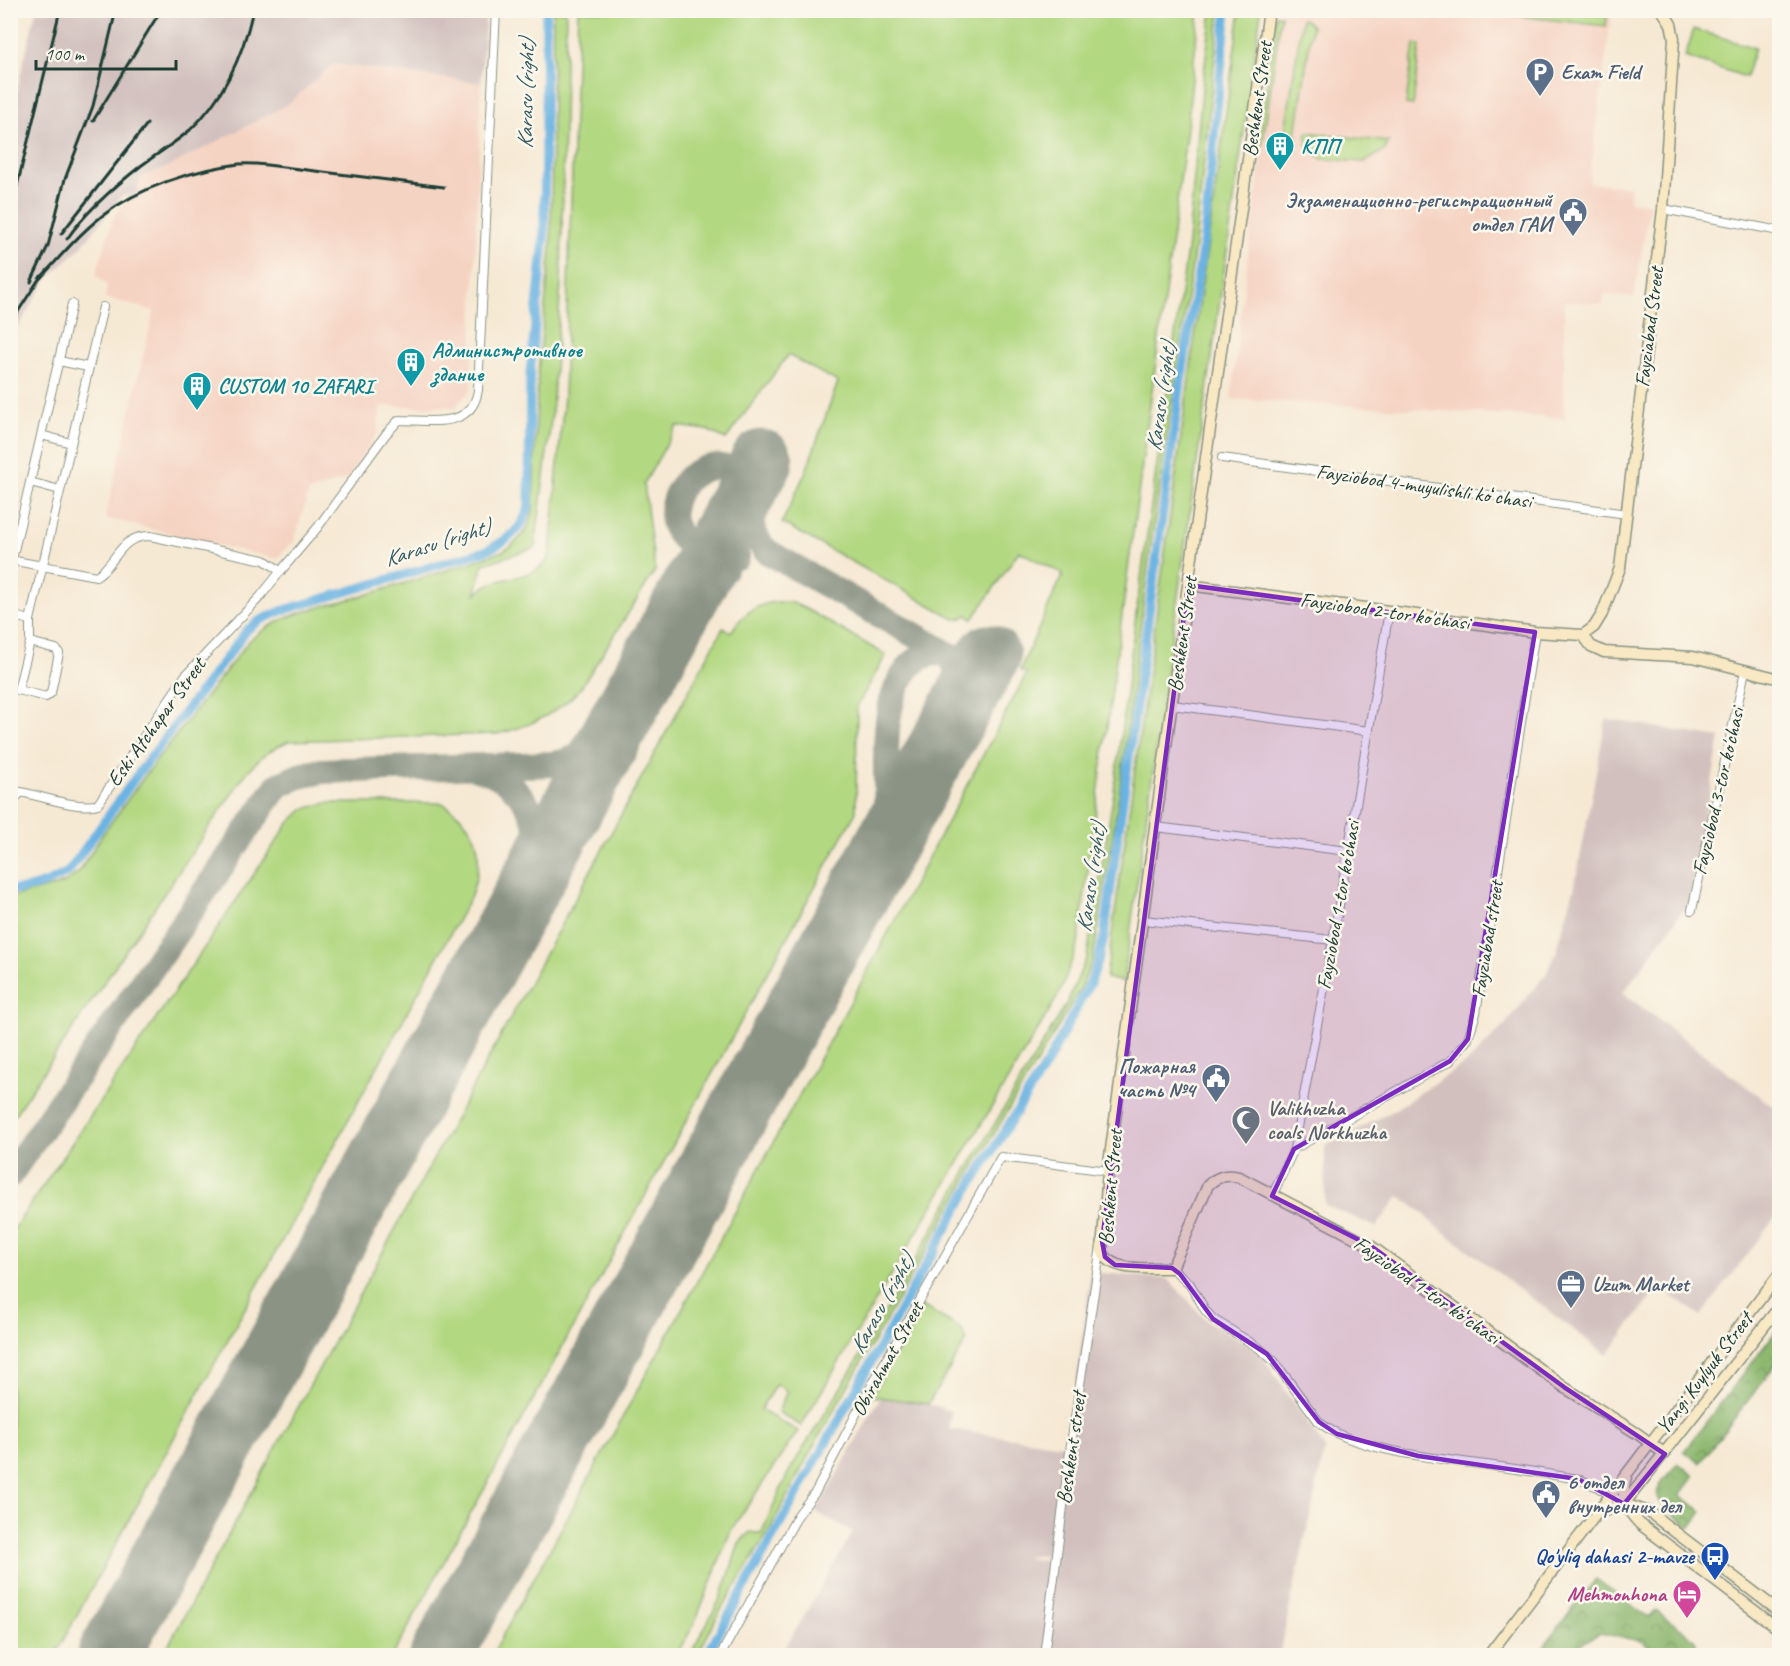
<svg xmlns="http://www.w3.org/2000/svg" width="1790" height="1666" font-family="Caveat,sans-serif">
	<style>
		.built { fill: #f5d3c2 }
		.industrial { fill: #d1c0bd }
		.green { fill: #b3d882; stroke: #698a5b; stroke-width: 1.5 }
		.forest { fill: url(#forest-crowns); stroke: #567a52; stroke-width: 1.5 }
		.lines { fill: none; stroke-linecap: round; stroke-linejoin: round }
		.canal { stroke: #6bb3e2; stroke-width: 9 }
		.taxiway { stroke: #8a9384; stroke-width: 26 }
		.runway { stroke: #8a9384; stroke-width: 63 }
		.street-casing { stroke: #8a9384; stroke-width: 10 }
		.secondary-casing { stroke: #8a9384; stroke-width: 13 }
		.street { stroke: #fff; stroke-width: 8 }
		.secondary { stroke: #f8e8c3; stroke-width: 10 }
		.rail { stroke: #1f3d34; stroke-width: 3 }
		.marked { fill: #7b2cbf; fill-opacity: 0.2; stroke: #7b2cbf; stroke-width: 4.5; stroke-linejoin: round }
		.labels { text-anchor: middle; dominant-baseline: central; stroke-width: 5; stroke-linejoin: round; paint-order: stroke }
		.service-label { font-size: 21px; font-weight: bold; fill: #4e5e75; stroke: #fbf7ec; text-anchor: start }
		.street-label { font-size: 21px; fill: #1f3d34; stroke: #fbf7ec }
		.culture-label { font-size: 21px; font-weight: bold; fill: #0d838f; stroke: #fbf7ec; text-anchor: start }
		.worship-label { font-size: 21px; font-weight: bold; fill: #5b616d; stroke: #fbf7ec; text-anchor: start }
		.transit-label { font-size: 21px; font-weight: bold; fill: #164399; stroke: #fbf7ec; text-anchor: end }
		.hotel-label { font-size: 21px; font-weight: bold; fill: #b23c85; stroke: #fbf7ec; text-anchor: end }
		.water-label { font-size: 22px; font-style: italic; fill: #325a60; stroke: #fbf7ec }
	</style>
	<defs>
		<pattern id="forest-crowns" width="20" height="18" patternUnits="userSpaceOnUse" patternTransform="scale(1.5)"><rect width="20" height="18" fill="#8eb870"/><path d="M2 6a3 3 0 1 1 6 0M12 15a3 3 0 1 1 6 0" fill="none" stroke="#73975d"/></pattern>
	</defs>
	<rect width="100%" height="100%" fill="#fbf7ec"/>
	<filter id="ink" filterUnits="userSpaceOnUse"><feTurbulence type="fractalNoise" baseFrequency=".0167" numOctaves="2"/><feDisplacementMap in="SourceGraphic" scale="12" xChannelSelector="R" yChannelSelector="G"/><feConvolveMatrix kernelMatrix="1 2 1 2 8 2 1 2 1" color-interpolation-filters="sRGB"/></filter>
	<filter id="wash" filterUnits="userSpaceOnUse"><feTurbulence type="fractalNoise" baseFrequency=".008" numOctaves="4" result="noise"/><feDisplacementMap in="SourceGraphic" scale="24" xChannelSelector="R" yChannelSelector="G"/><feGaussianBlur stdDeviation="1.35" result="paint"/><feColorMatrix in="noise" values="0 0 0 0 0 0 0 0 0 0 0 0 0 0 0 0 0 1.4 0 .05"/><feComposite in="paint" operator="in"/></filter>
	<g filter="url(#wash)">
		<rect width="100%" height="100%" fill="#f6e9d4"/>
		<path class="built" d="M1555 10 1611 17 1589 183 1630 187 1629 201 1650 204 1634 297 1604 295 1603 304 1564 301V418L1231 399 1249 246 1281 11Z
			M333 64 481 83 471 390 455 407 380 406 378 432 349 478 309 492 294 541 277 559 105 518 154 311 105 298 107 285 96 275 115 214 127 201 124 197 137 191 140 177 168 167 286 105Z"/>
		<path class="industrial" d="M36 11H486L481 83 333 64 287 105 168 167 140 177 137 194 122 196 80 248 46 280 11 339V114Z
			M1606 719 1720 738 1689 907 1684 909 1623 993 1779 1111V1212L1701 1316 1659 1287 1607 1355 1435 1225 1422 1212 1399 1196 1376 1227 1325 1205V1146L1391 1112 1470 1060 1504 1026 1546 974 1557 950 1575 885Z
			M1091 1272 1168 1279 1207 1321 1258 1350 1325 1449 1279 1655 780 1656 853 1532 816 1512 880 1398 926 1403 951 1411 949 1429 1063 1445 1062 1462 1048 1555 1022 1557 1052 1562Z"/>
		<path class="green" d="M1555 10 1607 16 1606 26 1474 11Z
			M553 11H566L561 283 552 412 535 548 483 564 475 595C480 591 485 586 490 584 510 575 544 578 550 553L564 396 578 11H1199L1187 128 1078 944 1060 992 1049 1011 801 1426 778 1412 787 1391 776 1384 760 1410 798 1431 731 1530 694 1625 676 1655H492L868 970 1027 673 1020 670 1063 574 1019 551 973 619 967 615 960 619H955L782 523 806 471 838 382 788 355 726 439 707 430 677 426 644 484 655 571 580 689C558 713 529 727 497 734L289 741C267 750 253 763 239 783L11 1120V897L55 886 64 883 79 872 102 835 147 773 248 642C279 613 322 607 362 596 409 582 457 568 503 551 520 542 529 529 533 510L538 372 551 249Z
			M1212 11H1220L1195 244 1149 558 1119 793 1097 935 1093 958 1081 988 970 1174 814 1445 768 1533 722 1608 697 1655H690L719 1601 728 1578 739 1543 750 1532 761 1534 788 1473 853 1368 960 1182 1067 1003 1087 957 1114 792 1136 614 1188 243 1203 79Z
			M1240 11H1261L1123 982 1106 978Z
			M1276 15H1281L1262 148 1258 147Z
			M1302 19 1306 20 1312 26 1295 141 1288 146 1283 145Z
			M1694 29 1755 48 1746 77 1685 57Z
			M1414 44 1420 45 1413 105 1406 104Z
			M1307 132 1388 142 1385 150 1365 162 1322 159 1306 145Z
			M778 602 793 603 806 609 886 655 857 706 856 812 393 1655H163L723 628 731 632C742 614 756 603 778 602Z
			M327 803H442C481 826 485 855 471 896L55 1655H11V1233L288 824 304 809Z
			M922 1306 960 1328 967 1340 928 1404 871 1396Z"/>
		<path class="forest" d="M1779 1327V1360L1700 1463 1684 1451Z
			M1678 1463 1694 1476 1680 1495 1702 1512 1690 1528C1681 1520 1653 1503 1658 1490 1662 1480 1672 1471 1678 1463Z
			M1596 1579 1649 1618 1656 1611 1696 1640V1655H1661L1641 1641 1600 1633 1569 1651 1566 1655H1537Z"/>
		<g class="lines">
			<path class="canal" d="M10 890C28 891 54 881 69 871L138 774 247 630 259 621 281 611 485 551C507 541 523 530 529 505L530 373 544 240 546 10
				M706 1656 967 1192 1050 1058 1090 983 1099 959 1104 937 1181 381 1204 238 1227 10"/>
			<path class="taxiway" d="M733 558C718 558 706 554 694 546 687 542 680 538 677 531 658 499 699 452 733 471 760 486 739 528 768 552L948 654C961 671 964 690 959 710
				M686 600C699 580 713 563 737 557
				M943 740 969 718 978 701
				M479 769C514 777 539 811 539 846 539 859 535 872 531 884
				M878 857C881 850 884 843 885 835 891 784 873 706 911 665 923 653 939 651 954 656
				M10 1175 277 786 299 776 322 771 555 764C587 757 606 740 624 713"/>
			<path class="runway" d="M108 1656 762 461
				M441 1656 989 656"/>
		</g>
	</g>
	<g filter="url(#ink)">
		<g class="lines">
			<g class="street-casing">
				<path id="street" d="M1663 209 1780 231
					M59 361 88 367
					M41 435 71 443
					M1222 458 1627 514
					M30 482 60 490
					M10 560 96 576C118 563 118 536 150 536L264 560 275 567 280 572 318 527 386 434 399 420C430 420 472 430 478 390L496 10
					M11 563 72 304
					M10 615 30 620
					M30 642 56 649 59 653 51 693 46 697 18 690 30 642V620L103 307
					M1172 705 1369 731
					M10 804 21 792C41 796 79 810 98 804L185 676 260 597 280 572
					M1156 827 1348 851
					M1692 910 1745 671
					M1143 920 1333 940
					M1294 1149 1450 1061 1468 1039 1476 1013 1535 632
					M1272 1196 1294 1149 1333 940 1389 611
					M1172 1268 1190 1284 1205 1310 1213 1319 1259 1348 1274 1361 1319 1422C1353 1451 1442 1459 1487 1465 1517 1469 1548 1474 1578 1479L1596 1486 1624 1504
					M720 1656 798 1515 816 1491 864 1399 1001 1157 1108 1171
					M1044 1656 1071 1444 1101 1246"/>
			</g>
			<g class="secondary-casing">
				<path id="secondary" d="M1269 10 1188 585 1108 1171 1102 1251C1111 1274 1151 1267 1172 1268L1208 1185C1218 1176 1226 1174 1239 1177L1371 1246 1564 1387 1638 1434 1665 1454
					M1188 585 1389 611 1535 632 1583 635
					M1583 635 1594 627 1602 614 1620 568 1663 209 1674 38 1671 24 1662 10
					M1583 635 1591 646 1604 652 1693 657 1780 679
					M1626 1477C1620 1497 1626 1510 1640 1524L1780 1630
					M1624 1504 1649 1512 1780 1612
					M1598 1513 1624 1504 1780 1306
					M1488 1656 1780 1273"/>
			</g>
			<use href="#street" class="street"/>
			<use href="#secondary" class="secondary"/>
			<path class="rail" d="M93 121 161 10
				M10 215 60 10
				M61 234 147 124
				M67 239C86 211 115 186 142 165 158 153 175 143 190 130 224 98 243 55 253 10
				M31 282 48 246 65 179 93 106 116 10
				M37 282C58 259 78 235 102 216 140 187 192 170 239 164 248 163 258 164 267 165L444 187
				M10 324 41 276"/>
		</g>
	</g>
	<path class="marked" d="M1188 585 1535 632 1468 1039 1450 1061 1294 1149 1272 1196 1371 1246 1564 1387 1665 1454 1624 1504 1578 1479 1418 1456 1337 1434 1319 1422 1267 1354 1213 1319 1180 1274 1172 1268 1115 1265 1105 1257 1102 1241Z"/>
	<defs>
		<g id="parking-pin" transform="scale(1.5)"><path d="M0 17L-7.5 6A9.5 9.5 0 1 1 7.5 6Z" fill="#5c6f8a" stroke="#fbf7ec"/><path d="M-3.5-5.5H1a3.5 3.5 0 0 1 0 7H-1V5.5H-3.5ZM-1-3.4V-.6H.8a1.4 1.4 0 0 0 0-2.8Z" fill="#fff"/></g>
		<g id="building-pin" transform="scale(1.5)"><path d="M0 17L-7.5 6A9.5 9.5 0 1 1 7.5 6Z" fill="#0f9aa8" stroke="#fbf7ec"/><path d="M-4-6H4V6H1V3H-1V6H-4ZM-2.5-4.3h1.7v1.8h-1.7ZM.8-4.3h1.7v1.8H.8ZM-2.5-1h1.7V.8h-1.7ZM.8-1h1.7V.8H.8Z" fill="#fff"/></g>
		<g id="civic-pin" transform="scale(1.5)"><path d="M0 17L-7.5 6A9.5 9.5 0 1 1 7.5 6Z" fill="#5c6f8a" stroke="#fbf7ec"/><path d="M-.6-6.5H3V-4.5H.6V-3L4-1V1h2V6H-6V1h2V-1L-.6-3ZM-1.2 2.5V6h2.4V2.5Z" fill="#fff"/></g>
		<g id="mosque-pin" transform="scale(1.5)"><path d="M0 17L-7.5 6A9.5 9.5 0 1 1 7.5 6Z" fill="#6b7280" stroke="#fbf7ec"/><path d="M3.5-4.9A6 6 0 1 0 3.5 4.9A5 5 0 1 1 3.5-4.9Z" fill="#fff"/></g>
		<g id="office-pin" transform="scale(1.5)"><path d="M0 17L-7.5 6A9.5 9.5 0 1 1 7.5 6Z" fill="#5c6f8a" stroke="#fbf7ec"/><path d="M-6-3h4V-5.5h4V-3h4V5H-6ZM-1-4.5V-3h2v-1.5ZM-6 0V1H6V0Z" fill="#fff"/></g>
		<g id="bus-pin" transform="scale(1.5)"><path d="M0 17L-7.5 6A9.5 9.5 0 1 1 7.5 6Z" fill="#1a4fb4" stroke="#fbf7ec"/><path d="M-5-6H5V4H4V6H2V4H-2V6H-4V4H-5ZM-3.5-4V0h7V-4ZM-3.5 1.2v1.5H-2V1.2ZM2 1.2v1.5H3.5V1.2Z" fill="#fff"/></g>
		<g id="hotel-pin" transform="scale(1.5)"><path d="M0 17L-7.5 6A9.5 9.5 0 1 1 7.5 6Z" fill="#d1479c" stroke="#fbf7ec"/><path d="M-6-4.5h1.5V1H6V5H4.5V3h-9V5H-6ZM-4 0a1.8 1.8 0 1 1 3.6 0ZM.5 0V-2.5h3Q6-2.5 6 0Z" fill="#fff"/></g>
	</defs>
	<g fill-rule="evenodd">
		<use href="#parking-pin" x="1540" y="72"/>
		<use href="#building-pin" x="1280" y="146"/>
		<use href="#civic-pin" x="1573" y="212"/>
		<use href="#building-pin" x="411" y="362"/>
		<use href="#building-pin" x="197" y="386"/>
		<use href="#civic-pin" x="1216" y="1078"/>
		<use href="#mosque-pin" x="1246" y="1120"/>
		<use href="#office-pin" x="1571" y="1284"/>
		<use href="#civic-pin" x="1546" y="1494"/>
		<use href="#bus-pin" x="1715" y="1556"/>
		<use href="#hotel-pin" x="1687" y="1594"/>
	</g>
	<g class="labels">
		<g class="service-label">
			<text x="1561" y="72">Exam Field</text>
			<text x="1552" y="200" text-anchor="end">Экзаменационно-регистрационный<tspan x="1552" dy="24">отдел ГАИ</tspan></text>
			<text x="1195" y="1066" text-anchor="end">Пожарная<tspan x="1195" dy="24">часть №4</tspan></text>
			<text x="1592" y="1284">Uzum Market</text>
			<text x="1567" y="1482">6 отдел<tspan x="1567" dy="24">внутренних дел</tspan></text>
		</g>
		<g class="street-label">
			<text transform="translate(1257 99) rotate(-82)">Beshkent Street</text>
			<text transform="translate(1649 327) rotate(-83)">Fayziabad Street</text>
			<text transform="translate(1424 486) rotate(8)">Fayziobod 4-muyulishli koʻchasi</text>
			<text transform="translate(1385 611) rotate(8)">Fayziobod 2-tor ko'chasi</text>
			<text transform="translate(1182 634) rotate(-82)">Beshkent Street</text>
			<text transform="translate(156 722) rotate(-54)">Eski Atchapar Street</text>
			<text transform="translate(1718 791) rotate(-77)">Fayziobod 3-tor ko'chasi</text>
			<text transform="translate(1338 905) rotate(-80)">Fayziobod 1-tor ko'chasi</text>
			<text transform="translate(1487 939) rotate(-81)">Fayziabad street</text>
			<text transform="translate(1110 1187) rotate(-85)">Beshkent Street</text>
			<text transform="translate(1427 1290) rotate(35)">Fayziobod 1-tor koʻchasi</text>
			<text transform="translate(887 1359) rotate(-61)">Obirahmat Street</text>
			<text transform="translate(1704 1373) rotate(-53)">Yangi Kuylyuk Street</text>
			<text transform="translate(1071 1448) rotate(-82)">Beshkent street</text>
		</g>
		<g class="culture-label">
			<text x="1301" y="146">КПП</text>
			<text x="432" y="350">Администротивное<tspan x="432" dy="24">здание</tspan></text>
			<text x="218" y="386">CUSTOM 10 ZAFARI</text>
		</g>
		<g class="worship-label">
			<text x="1267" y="1108">Valikhuzha<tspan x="1267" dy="24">coals Norkhuzha</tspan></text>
		</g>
		<g class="transit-label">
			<text x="1694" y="1556">Qo'yliq dahasi 2-mavze</text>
		</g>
		<g class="hotel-label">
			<text x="1666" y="1594">Mehmonhona</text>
		</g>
		<g class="water-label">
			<text transform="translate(526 94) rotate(-89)">Karasu (right)</text>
			<text transform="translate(1161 397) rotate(-82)">Karasu (right)</text>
			<text transform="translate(437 543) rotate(-18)">Karasu (right)</text>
			<text transform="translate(1091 878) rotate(-82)">Karasu (right)</text>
			<text transform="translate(882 1304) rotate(-61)">Karasu (right)</text>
		</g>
	</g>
	<rect width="1790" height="1666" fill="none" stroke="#fbf7ec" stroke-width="36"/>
	<path d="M36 60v9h140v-9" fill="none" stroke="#1f3d34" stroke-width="3"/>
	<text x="45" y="60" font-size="18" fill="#1f3d34" stroke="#fbf7ec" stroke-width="4.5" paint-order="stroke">100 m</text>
</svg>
